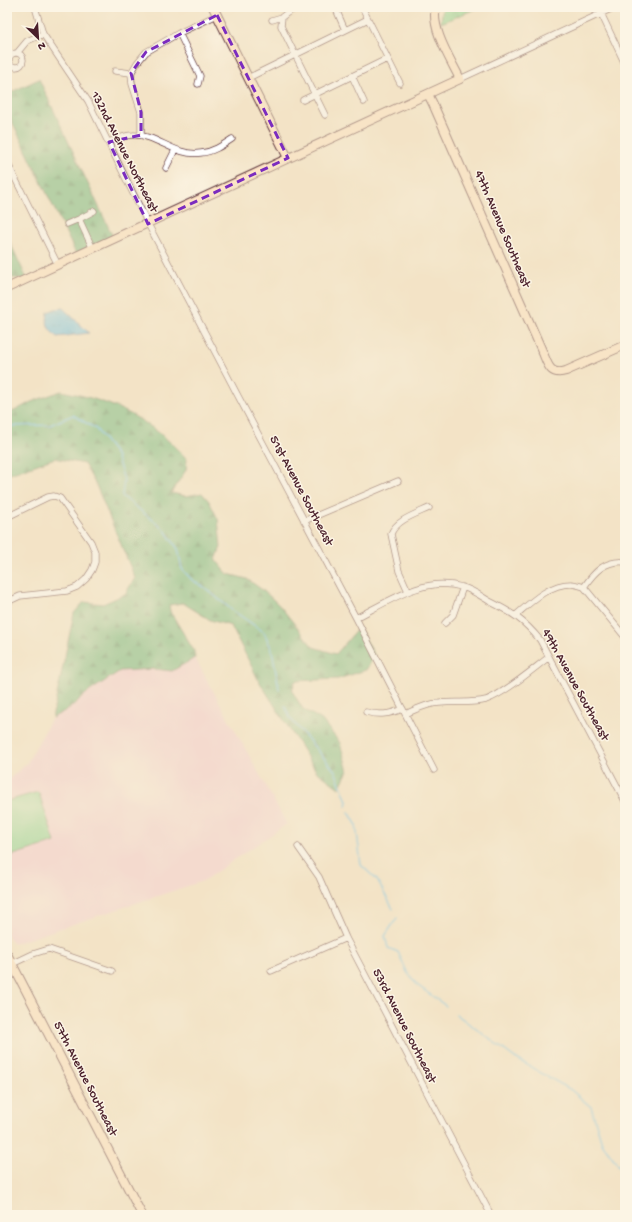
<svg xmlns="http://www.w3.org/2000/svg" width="632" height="1222" font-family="'Gochi Hand',sans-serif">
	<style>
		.built { fill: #f6cfd8 }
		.grass { fill: #8bd795; stroke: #6a7b60 }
		.forest { fill: url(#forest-firs); stroke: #5d6c54 }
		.park { fill: url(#park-crowns); stroke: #6a7b60 }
		.water { fill: url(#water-ripples); stroke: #5c718a }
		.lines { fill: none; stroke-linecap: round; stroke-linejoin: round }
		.stream { stroke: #6dc3ea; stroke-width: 1.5 }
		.street-casing { stroke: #633c42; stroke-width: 7 }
		.secondary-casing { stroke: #633c42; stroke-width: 10 }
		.street { stroke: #fff; stroke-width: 5.5 }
		.secondary { stroke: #fee4c6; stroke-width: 8 }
		.marked { fill: none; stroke: #7b2cbf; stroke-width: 3; stroke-dasharray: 8 5; stroke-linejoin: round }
		.labels { text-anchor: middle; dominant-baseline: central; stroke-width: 3; stroke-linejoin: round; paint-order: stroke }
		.street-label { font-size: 13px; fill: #4a1f2b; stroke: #fcf5e5 }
	</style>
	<defs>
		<pattern id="forest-firs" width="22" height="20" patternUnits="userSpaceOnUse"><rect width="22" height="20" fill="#70b87e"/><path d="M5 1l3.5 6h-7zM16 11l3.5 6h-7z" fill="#5e9567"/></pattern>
		<pattern id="park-crowns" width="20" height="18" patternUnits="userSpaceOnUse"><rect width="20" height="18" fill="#8bd795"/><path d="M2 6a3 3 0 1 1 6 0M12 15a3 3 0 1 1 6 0" fill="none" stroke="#79b881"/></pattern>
		<pattern id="water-ripples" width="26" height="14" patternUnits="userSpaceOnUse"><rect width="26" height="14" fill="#6dc3ea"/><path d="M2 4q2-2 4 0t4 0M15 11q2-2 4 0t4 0" fill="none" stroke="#60a7c9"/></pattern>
	</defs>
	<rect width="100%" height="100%" fill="#fcf5e5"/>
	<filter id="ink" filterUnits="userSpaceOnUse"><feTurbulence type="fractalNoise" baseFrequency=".025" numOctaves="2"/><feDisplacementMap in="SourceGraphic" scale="8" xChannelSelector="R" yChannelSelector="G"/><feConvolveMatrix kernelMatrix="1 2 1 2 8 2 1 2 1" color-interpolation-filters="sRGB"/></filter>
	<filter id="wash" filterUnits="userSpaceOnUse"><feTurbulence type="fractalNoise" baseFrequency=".012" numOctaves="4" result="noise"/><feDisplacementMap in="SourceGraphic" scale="16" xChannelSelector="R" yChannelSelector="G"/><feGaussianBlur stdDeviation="0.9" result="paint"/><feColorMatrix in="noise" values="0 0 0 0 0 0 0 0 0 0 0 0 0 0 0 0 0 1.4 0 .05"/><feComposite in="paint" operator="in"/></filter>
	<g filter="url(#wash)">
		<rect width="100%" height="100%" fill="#f3e3c6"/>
		<path class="built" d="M195 658 287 824 203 881 13 944 7 934V781L27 763 52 718 70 708 87 693 120 671 154 669 172 671Z"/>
		<path class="grass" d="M38 792 39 793 55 842 7 857V801Z"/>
		<path class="forest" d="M39 79 114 239 77 256 7 111V94Z
			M7 236 27 279 11 278 7 280Z
			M61 391C114 401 150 419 187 459L186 470 171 493 186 496 202 493 209 501 218 519 221 547 216 560 228 574 247 579 264 591 280 606 313 647 336 654 359 627 375 656 366 670 338 679 295 681 292 691 303 709 322 720 340 743 348 771 339 788 316 771 259 681 231 626 210 620 183 603 169 605 170 611 194 651 195 658 172 671 154 669 120 671 87 693 70 708 52 718 74 613 84 602 103 604 125 594 135 578 96 485 84 464 55 458 7 475V413L14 411 31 402Z"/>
		<path class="park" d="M443 7H480L441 23Z"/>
		<path class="water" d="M63 308 89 333 57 337C47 328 46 325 48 312L55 309Z"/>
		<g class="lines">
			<path class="stream" d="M7 429 12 426 50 425 73 415 96 429 116 455 124 480 122 496 164 529 178 549 182 569 192 580 204 587 232 610 264 632 272 650 279 689
				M285 706 290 718 335 771 347 801 346 806
				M349 812 356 824 361 865 377 880 393 909
				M397 918 385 936 388 948 398 952 407 972 417 985 446 1006
				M456 1014 515 1058 571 1090 591 1107 602 1143 625 1174"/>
		</g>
	</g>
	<g filter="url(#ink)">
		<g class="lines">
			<g class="street-casing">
				<path id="street" d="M35 7 43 34 88 101 148 224 237 394 356 618 434 770
					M335 7 345 30
					M362 7 400 83
					M598 7 625 64
					M282 17 281 26 325 115
					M272 20 282 17 287 13 298 7
					M179 33 200 76 198 84
					M9 60a7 7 0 1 1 14 0a7 7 0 1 1-14 0Z
					M17 53 27 41 43 34
					M115 71 131 73
					M131 73 137 63 146 52 179 33 217 15
					M131 73 132 84 141 112V135
					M352 76 364 102
					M248 78 368 19
					M460 79 615 7
					M303 100 387 59
					M109 142C117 139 125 135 133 135 157 134 175 157 201 153 213 152 223 145 232 139
					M7 162 58 265
					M166 168 175 150
					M67 224 79 219
					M93 249 79 219 94 211
					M7 517 48 497 54 496 60 498 91 542 95 552V562L92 570 86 579 77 587 67 591 20 596 7 602
					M304 521 398 481
					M584 587 625 637
					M584 587C594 572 605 560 625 562
					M408 591 399 571 391 534C396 520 416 514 429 508
					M516 615C531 602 549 584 571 584 575 584 580 586 584 587
					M356 618C389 601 424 576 462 587 471 589 481 596 489 601 511 612 524 620 540 640L625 801
					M445 623 453 615 463 587
					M366 712C380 716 389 714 403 709
					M405 714C417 709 428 703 440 703 455 701 471 704 486 700 504 694 533 669 549 657
					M298 847 319 877 346 938 491 1215
					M12 964 33 954 49 949 112 971
					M271 971 346 938"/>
			</g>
			<g class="secondary-casing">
				<path id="secondary" d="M213 7 288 158
					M428 94 433 104 543 353C548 365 550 376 566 371L625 345
					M7 288 460 79C451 60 430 28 436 7
					M7 954 142 1215"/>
			</g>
			<use href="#street" class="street"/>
			<use href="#secondary" class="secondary"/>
		</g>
	</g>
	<path d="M0 0H632V1222H0ZM217 15 288 158 148 224 109 142 141 135V112L131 73 146 52Z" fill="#f3e3c6" fill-opacity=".55" fill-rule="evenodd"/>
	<path class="marked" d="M217 15 288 158 148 224 109 142 141 135V112L131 73 146 52Z"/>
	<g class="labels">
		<g class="street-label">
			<text transform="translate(124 152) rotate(63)">132nd Avenue Northeast</text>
			<text transform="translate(502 229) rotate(67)">47th Avenue Southeast</text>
			<text transform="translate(301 491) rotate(62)">51st Avenue Southeast</text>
			<text transform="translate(575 685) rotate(61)">49th Avenue Southeast</text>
			<text transform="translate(404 1026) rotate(63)">53rd Avenue Southeast</text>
			<text transform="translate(85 1079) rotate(63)">57th Avenue Southeast</text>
		</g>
	</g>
	<rect width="632" height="1222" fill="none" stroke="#fcf5e5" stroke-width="24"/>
	<g transform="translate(38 38) rotate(155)" stroke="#fcf5e5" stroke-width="3" paint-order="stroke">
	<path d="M0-3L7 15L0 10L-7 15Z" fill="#4a1f2b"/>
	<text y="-6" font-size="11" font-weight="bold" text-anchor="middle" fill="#4a1f2b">N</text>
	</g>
</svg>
